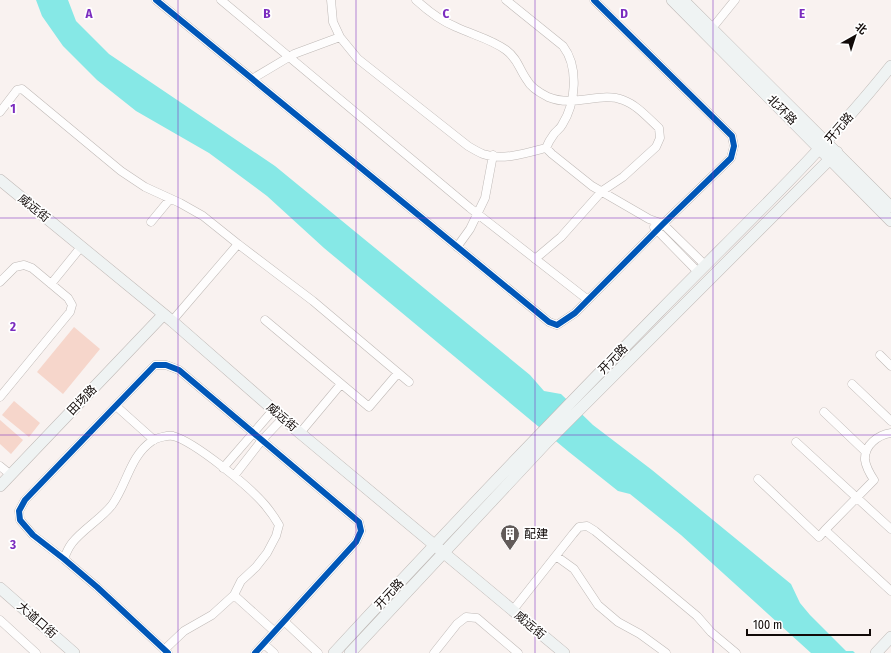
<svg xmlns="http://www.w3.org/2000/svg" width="891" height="653" font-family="'Fira Sans Condensed','Noto Sans SC',sans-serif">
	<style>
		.green { fill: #f6d6cb }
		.water { fill: #86e8e6 }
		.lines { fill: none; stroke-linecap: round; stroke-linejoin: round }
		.street-casing { stroke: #bfb9b6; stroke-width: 9 }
		.secondary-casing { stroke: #bfb9b6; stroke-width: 12 }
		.street { stroke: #fefdfd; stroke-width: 8 }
		.secondary { stroke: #eff3f3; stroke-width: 11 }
		.cycleway-casing { stroke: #fff; stroke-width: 8 }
		.cycleway { stroke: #0057b8; stroke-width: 6 }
		.grid { fill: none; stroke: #7b2cbf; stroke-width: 1; stroke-opacity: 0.55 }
		.labels { text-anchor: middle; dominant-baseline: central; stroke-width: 3.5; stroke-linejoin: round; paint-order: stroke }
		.street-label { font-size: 12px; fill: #110a08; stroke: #fff }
		.poi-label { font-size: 12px; fill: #110a08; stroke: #fff; text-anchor: start }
		.grid-label { font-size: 13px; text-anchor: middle; font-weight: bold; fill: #7b2cbf; stroke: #fff; stroke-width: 3.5; stroke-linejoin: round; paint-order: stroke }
	</style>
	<rect width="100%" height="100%" fill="#f9f2f0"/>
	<path class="green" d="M74 327 100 349 63 394 37 372Z
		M14 401 40 423 29 437 2 415Z
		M0 420 23 440 11 454 0 444Z"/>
	<path class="water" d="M36 0H68L76 21 109 54 275 166 530 375 544 391 561 394 593 425 652 470 791 584 800 603 810 615 846 651H853L855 653H811L681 535 630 494 618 491 569 452 324 248 267 196 209 153 136 111 97 80 63 46 42 16Z"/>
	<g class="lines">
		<g class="street-casing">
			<path id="street" d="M156 0 549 322 557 325 575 313 663 224 731 158 734 146 732 136 594 0
				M221 0 470 208 588 300
				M331 0 333 22 340 37 358 59 468 146C473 149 478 152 483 154 502 161 527 153 546 148 548 143 551 138 554 134 556 131 560 129 562 125 576 103 579 67 563 46L506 0
				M416 0C428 11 441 21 456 27 473 35 491 39 506 50 518 59 519 69 527 80 531 88 540 93 548 97 574 108 601 91 623 100 637 105 648 118 659 128L660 138 656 147 623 177 602 191 561 237 535 259
				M709 32 735 0
				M252 79 294 54 340 37
				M0 112 17 90 22 89 121 171 145 187 180 203 203 216 238 244 313 301 409 382
				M546 148 552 154 592 186 649 219 663 224 705 265
				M151 222 170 199
				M654 227 698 272
				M457 247 470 229 485 198 493 155
				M0 282 15 267 24 265 32 268 68 298 72 305 70 312 0 397
				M51 284 81 247
				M265 320 369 407 398 373
				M172 321 238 244
				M880 355 891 366
				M852 384 891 421
				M116 406 154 440
				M824 412 866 452
				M300 433 341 384
				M891 433C878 435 864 445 865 460 866 467 870 474 874 480L825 530 891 591
				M796 442 891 529
				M0 466 11 475
				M223 468 274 409
				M234 476 262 440 283 418
				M758 479 819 537 825 530
				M556 556 574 569 598 605 618 622 640 634 666 653
				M64 559C66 553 69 547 72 543 83 529 101 519 112 505 127 484 130 456 152 441 156 438 168 435 173 436 195 442 250 487 265 505 270 511 275 518 279 525L276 536 267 553 256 567 241 581 234 595 274 631
				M513 610 573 534 579 527 587 526 595 531 697 616 711 632 736 653
				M0 620 36 653
				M284 621 318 653
				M264 644 274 653
				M164 650 184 631 212 615 234 595
				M168 653 97 587 64 559 33 535 20 520 19 511 25 500 155 365H166L179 370 359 522 361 531 356 542 255 653
				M434 653 457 624 466 617 477 618 518 653"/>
		</g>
		<g class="secondary-casing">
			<path id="secondary" d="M672 0 891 221
				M683 0 891 207
				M0 180 172 321 300 433 564 653
				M0 486 163 315
				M0 588 74 653
				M334 653C441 537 549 424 660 311 738 231 821 154 891 66
				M350 653 548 441 837 152
				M876 653 891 637"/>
		</g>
		<use href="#street" class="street"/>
		<use href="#secondary" class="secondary"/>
		<g class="cycleway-casing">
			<path id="cycleway" d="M156 0 549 322 557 325 575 313 663 224 731 158 734 146 732 136 594 0
				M168 653 97 587 64 559 33 535 20 520 19 511 25 500 155 365H166L179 370 359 522 361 531 356 542 255 653"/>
		</g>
		<use href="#cycleway" class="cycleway"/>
	</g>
	<path class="grid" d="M178 0V653M356 0V653M535 0V653M713 0V653M0 218H891M0 435H891"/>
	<defs>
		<g id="building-pin" transform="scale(1)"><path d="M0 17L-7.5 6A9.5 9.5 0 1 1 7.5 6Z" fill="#625b59" stroke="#fff"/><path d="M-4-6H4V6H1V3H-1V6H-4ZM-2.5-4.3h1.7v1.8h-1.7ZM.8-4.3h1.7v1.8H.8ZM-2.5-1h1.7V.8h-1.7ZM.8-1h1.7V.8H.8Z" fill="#fff"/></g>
	</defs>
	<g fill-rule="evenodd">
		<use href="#building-pin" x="510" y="534"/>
	</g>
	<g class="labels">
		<g class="street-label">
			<text transform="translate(782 110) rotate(45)">北环路</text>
			<text transform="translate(839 128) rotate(-49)">开元路</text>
			<text transform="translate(34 208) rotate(39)">威远街</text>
			<text transform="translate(613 359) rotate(-46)">开元路</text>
			<text transform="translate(82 400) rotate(-46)">田场路</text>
			<text transform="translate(282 417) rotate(41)">威远街</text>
			<text transform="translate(389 594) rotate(-47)">开元路</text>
			<text transform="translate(37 620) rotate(41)">大道口街</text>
			<text transform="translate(530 625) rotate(40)">威远街</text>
		</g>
		<g class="poi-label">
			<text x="524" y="534">配建</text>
		</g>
	</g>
	<g class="grid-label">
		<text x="89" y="18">A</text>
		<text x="267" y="18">B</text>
		<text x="446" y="18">C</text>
		<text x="624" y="18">D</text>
		<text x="802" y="18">E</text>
		<text x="13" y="113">1</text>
		<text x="13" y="331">2</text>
		<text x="13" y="549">3</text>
	</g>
	<g transform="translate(855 36) rotate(39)" stroke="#ffffff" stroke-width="3" paint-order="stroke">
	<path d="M0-3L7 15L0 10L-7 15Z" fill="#110a08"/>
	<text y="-6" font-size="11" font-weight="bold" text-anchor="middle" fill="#110a08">北</text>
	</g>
	<path d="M747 629v6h123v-6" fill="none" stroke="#110a08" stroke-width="2"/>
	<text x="753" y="629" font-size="12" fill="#110a08" stroke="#ffffff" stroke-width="3" paint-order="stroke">100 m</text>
</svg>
